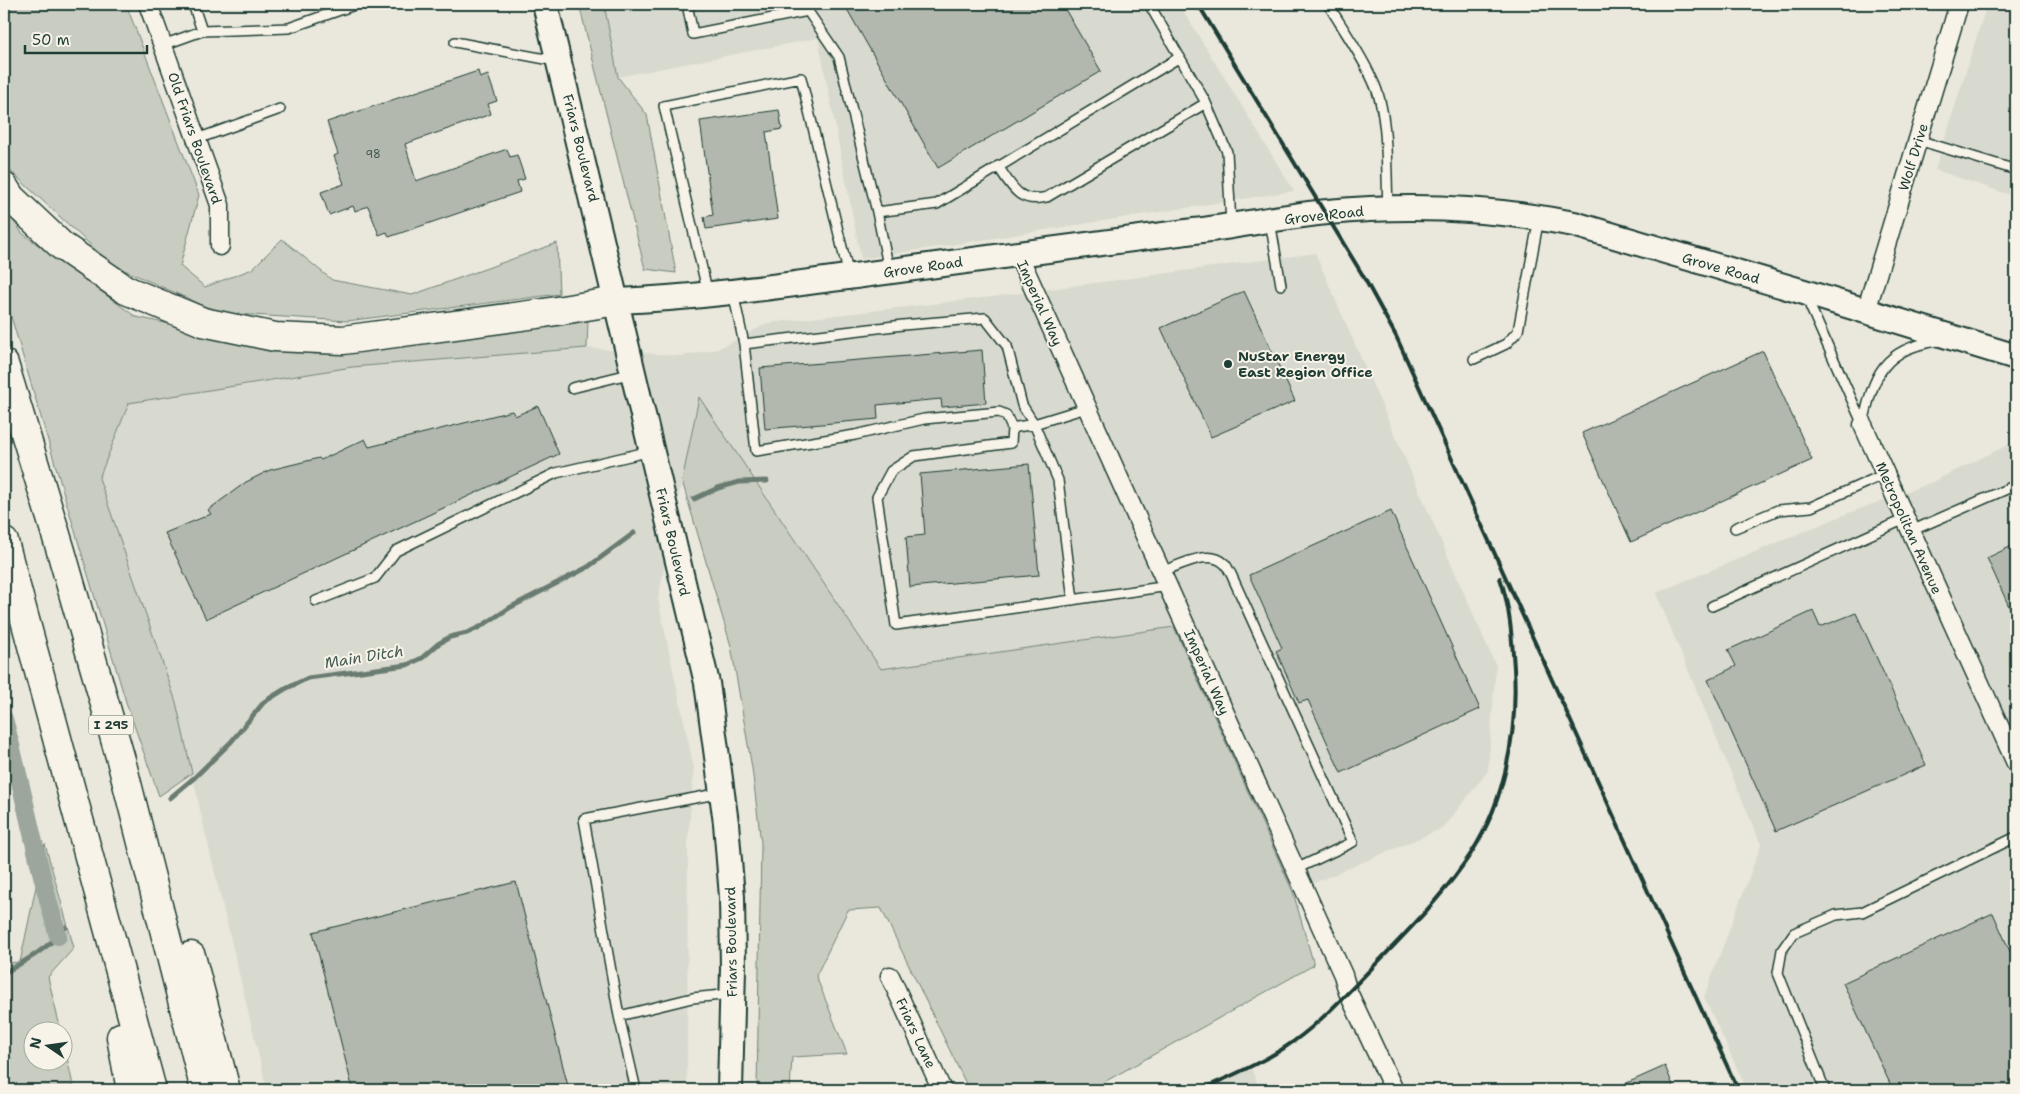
<svg xmlns="http://www.w3.org/2000/svg" width="2020" height="1094" font-family="'Shantell Sans',sans-serif">
	<style>
		.built { fill: #d9dacf }
		.green { fill: #c8ccc1; stroke: #74847a }
		.lines { fill: none; stroke-linecap: round; stroke-linejoin: round }
		.stream { stroke: #6a7c72; stroke-width: 5 }
		.canal { stroke: #9ca69c; stroke-width: 18 }
		.building { fill: #b2b8ae; stroke: #1f3d34 }
		.lane-casing { stroke: #1f3d34; stroke-width: 12 }
		.street-casing { stroke: #1f3d34; stroke-width: 21 }
		.secondary-casing { stroke: #1f3d34; stroke-width: 28 }
		.highway-casing { stroke: #1f3d34; stroke-width: 31 }
		.lane { stroke: #f7f3e8; stroke-width: 9 }
		.street { stroke: #f7f3e8; stroke-width: 18 }
		.secondary { stroke: #f7f3e8; stroke-width: 24 }
		.highway { stroke: #f7f3e8; stroke-width: 28 }
		.rail { stroke: #1f3d34; stroke-width: 4 }
		.poi-dot { fill: #1f3d34; stroke: #f7f3e8; stroke-width: 2 }
		.labels { text-anchor: middle; dominant-baseline: central; stroke-width: 4; stroke-linejoin: round; paint-order: stroke }
		.number-label { font-size: 11px; fill: #445c52 }
		.shield { fill: #f7f3e8; stroke: #60746a; stroke-width: 1 }
		.shield-label { font-size: 12px; font-weight: bold; fill: #1f3d34 }
		.street-label { font-size: 14px; fill: #1f3d34; stroke: #f7f3e8 }
		.poi-label { font-size: 14px; font-weight: bold; fill: #1f3d34; stroke: #f7f3e8; text-anchor: start }
		.water-label { font-size: 15px; font-style: italic; fill: #445c53; stroke: #f7f3e8 }
	</style>
	<rect width="100%" height="100%" fill="#eae8dd"/>
	<filter id="ink" filterUnits="userSpaceOnUse"><feTurbulence type="fractalNoise" baseFrequency=".02" numOctaves="2"/><feDisplacementMap in="SourceGraphic" scale="10" xChannelSelector="R" yChannelSelector="G"/><feConvolveMatrix kernelMatrix="1 2 1 2 8 2 1 2 1" color-interpolation-filters="sRGB"/></filter>
	<g filter="url(#ink)">
		<path class="built" d="M604 4H1179L1294 191 861 259 818 38 618 77Z
			M1987 4H2016V197L1935 170Z
			M1315 253 1496 666 1488 771 1443 828 1293 892 1174 627 881 669 699 397 658 599 694 768 688 842 687 1090H267L205 832 176 702 99 478 129 403 352 367 587 348 682 356 718 349 768 323 991 297Z
			M2016 441V1090H1747L1704 997 1761 845 1656 593 1846 514 1930 483Z
			M1251 1068 1260 1090H1199H1200Z"/>
		<path class="green" d="M4 4H126L199 195 180 266 205 287 252 269 282 239 332 280 412 295 557 243 559 294 347 321 220 313 111 264 4 165Z
			M579 4H604L618 77 647 115 676 273 645 269Z
			M4 207 22 233 136 317 315 354 588 319 587 348 352 367 129 403 99 478 176 702 192 773 159 796 126 702 4 293Z
			M699 397 881 669 1174 627 1293 892 1314 965 1090 1090H969L881 908 848 910 816 976 847 1054 792 1057 790 1090H757L761 843 752 768 731 646 682 481Z
			M45 844 74 948 48 977 61 1031 32 1032V1062H62L63 1039 74 1090H4V963L20 962Z"/>
		<g class="lines">
			<path class="stream" d="M694 499 718 488 739 482 767 481
				M170 798 195 777 231 742 264 702 285 689 308 678 407 665 422 658 438 644 450 637 467 633 480 627 511 607 588 567 634 533
				M4 973C27 960 49 948 66 927"/>
			<path class="canal" d="M4 719C24 791 37 865 58 936"/>
		</g>
		<path class="building" d="M844 4H1062L1101 71 938 168Z
			M478 71 480 78 488 75 497 101 488 104 491 114 405 144 416 181 507 149 510 157 517 155 525 179 517 181 520 192 389 237 387 232 379 235 368 206 355 211 353 206 329 215 321 192 344 184 334 156 338 154 327 122Z
			M779 110 782 129 766 132 778 219 706 229 704 217 713 215 700 121Z
			M1244 291 1295 401 1211 437 1161 328Z
			M982 350 986 403 942 407 941 399 877 405 878 419 765 429 760 368Z
			M1763 351 1812 460 1631 542 1582 433Z
			M538 406 559 454 206 619 165 533 211 514 208 510 246 482 270 470 319 458 321 460 365 439 369 447 512 411 515 416Z
			M1029 464 1039 575 910 587 906 537 925 535 920 474Z
			M1391 511 1480 709 1341 773 1308 700 1299 703 1276 651 1282 648 1249 575Z
			M2016 544V622L1987 558Z
			M1813 611 1820 627 1856 613 1926 765 1776 831 1708 680 1736 666 1728 650Z
			M516 882 569 1090H353L313 932Z
			M1993 913 2016 965V1090H1893L1843 983Z
			M1665 1066 1675 1090H1611Z"/>
		<g class="lines">
			<g class="lane-casing">
				<path id="lane" d="M193 4 202 31
					M687 4 693 34 808 11
					M803 4 839 57 877 212
					M1149 4 1205 101 1227 152 1231 224
					M1328 4C1343 29 1361 54 1373 81 1389 113 1386 171 1388 207
					M455 42 556 61
					M163 45 202 31 289 28 357 4
					M197 139 280 109
					M1918 140 2016 170
					M998 166C1012 187 1019 204 1047 197L1206 103
					M1270 221 1281 285
					M889 270 877 212 937 204 1180 57
					M733 292 744 344 756 451 855 435 924 419 999 412 1006 415 1012 428 1011 443 914 456 891 471 877 497 896 625 1169 586
					M708 294 664 106 801 78 849 276
					M1806 297 1863 425
					M744 344 903 325 985 318 1007 346 1022 405 1034 424 1058 480 1073 600
					M1474 359 1506 344 1518 331 1539 218
					M572 388 633 373
					M1863 425C1873 376 1883 348 1938 341
					M1012 428 1034 424 1086 408
					M1735 528 1778 510 1811 507 1885 474
					M1911 531 2016 485
					M1163 571C1179 566 1209 548 1225 564 1227 566 1229 571 1231 574L1353 842 1296 869
					M316 601 375 578 396 551 556 473 651 451
					M1712 606 1905 519
					M619 1016 584 819 721 793
					M636 1090 619 1016 692 998 732 994
					M1825 1090 1778 973 1782 950 1794 933 1836 915 1862 912 2016 837"/>
			</g>
			<g class="street-casing">
				<path id="street" d="M148 4 220 205V246
					M1018 254 1343 975 1348 992 1394 1090
					M1866 311 1959 4
					M1863 425 2016 763
					M890 976 942 1090"/>
			</g>
			<g class="secondary-casing">
				<path id="secondary" d="M545 4 707 683 726 823 732 897 733 968 730 1090
					M617 301C699 298 780 286 862 275 973 260 1083 245 1194 231 1239 226 1283 216 1328 212 1410 204 1494 208 1574 224L1804 292 2016 357"/>
			</g>
			<g class="highway-casing">
				<path id="highway" d="M4 187 11 198 62 246 126 290 203 322 275 337 343 340 544 313 617 301
					M4 364 61 551 121 760 205 1090
					M4 542 152 1090
					M191 956 226 1090
					M121 1037 131 1090"/>
			</g>
			<use href="#lane" class="lane"/>
			<use href="#street" class="street"/>
			<use href="#secondary" class="secondary"/>
			<use href="#highway" class="highway"/>
			<path class="rail" d="M1198 4 1362 274 1396 336 1738 1090
				M1200 1090C1228 1077 1258 1065 1284 1048 1318 1026 1344 996 1373 967 1405 934 1437 902 1463 865 1504 810 1518 735 1514 668 1512 638 1510 606 1500 578"/>
		</g>
	</g>
	<circle class="poi-dot" cx="1228" cy="364" r="5"/>
	<g class="labels">
		<g class="number-label">
			<text x="373" y="154">98</text>
		</g>
		<rect class="shield" x="88.5" y="715.5" width="45" height="19" rx="4"/>
		<g class="shield-label">
			<text x="111" y="725">I 295</text>
		</g>
		<g class="street-label">
			<text transform="translate(195 138) rotate(71)">Old Friars Boulevard</text>
			<text transform="translate(581 148) rotate(76)">Friars Boulevard</text>
			<text transform="translate(1913 157) rotate(-73)">Wolf Drive</text>
			<text transform="translate(1324 215) rotate(-6)">Grove Road</text>
			<text transform="translate(923 267) rotate(-8)">Grove Road</text>
			<text transform="translate(1721 268) rotate(16)">Grove Road</text>
			<text transform="translate(1040 303) rotate(66)">Imperial Way</text>
			<text transform="translate(1909 528) rotate(66)">Metropolitan Avenue</text>
			<text transform="translate(673 542) rotate(77)">Friars Boulevard</text>
			<text transform="translate(1207 672) rotate(66)">Imperial Way</text>
			<text transform="translate(731 942) rotate(-91)">Friars Boulevard</text>
			<text transform="translate(916 1033) rotate(65)">Friars Lane</text>
		</g>
		<g class="poi-label">
			<text x="1238" y="356">NuStar Energy<tspan x="1238" dy="16">East Region Office</tspan></text>
		</g>
		<g class="water-label">
			<text transform="translate(364 657) rotate(-9)">Main Ditch</text>
		</g>
	</g>
	<rect width="2020" height="1094" fill="none" stroke="#f7f3e8" stroke-width="20"/>
	<rect x="10" y="10" width="2000" height="1074" fill="none" stroke="#1f3d34" stroke-width="2" filter="url(#ink)"/>
	<g transform="translate(48 1046) rotate(283)"><circle r="24" fill="#f7f3e8" stroke="#a1aaa0"/>
	<path d="M0-4L9 19L0 12L-9 19Z" fill="#1f3d34"/>
	<text y="-8" font-size="14" font-weight="bold" text-anchor="middle" fill="#1f3d34">N</text>
	</g>
	<path d="M25 45v8h122v-8" fill="none" stroke="#1f3d34" stroke-width="2.5"/>
	<text x="32" y="45" font-size="15" fill="#1f3d34" stroke="#f7f3e8" stroke-width="4" paint-order="stroke">50 m</text>
</svg>
